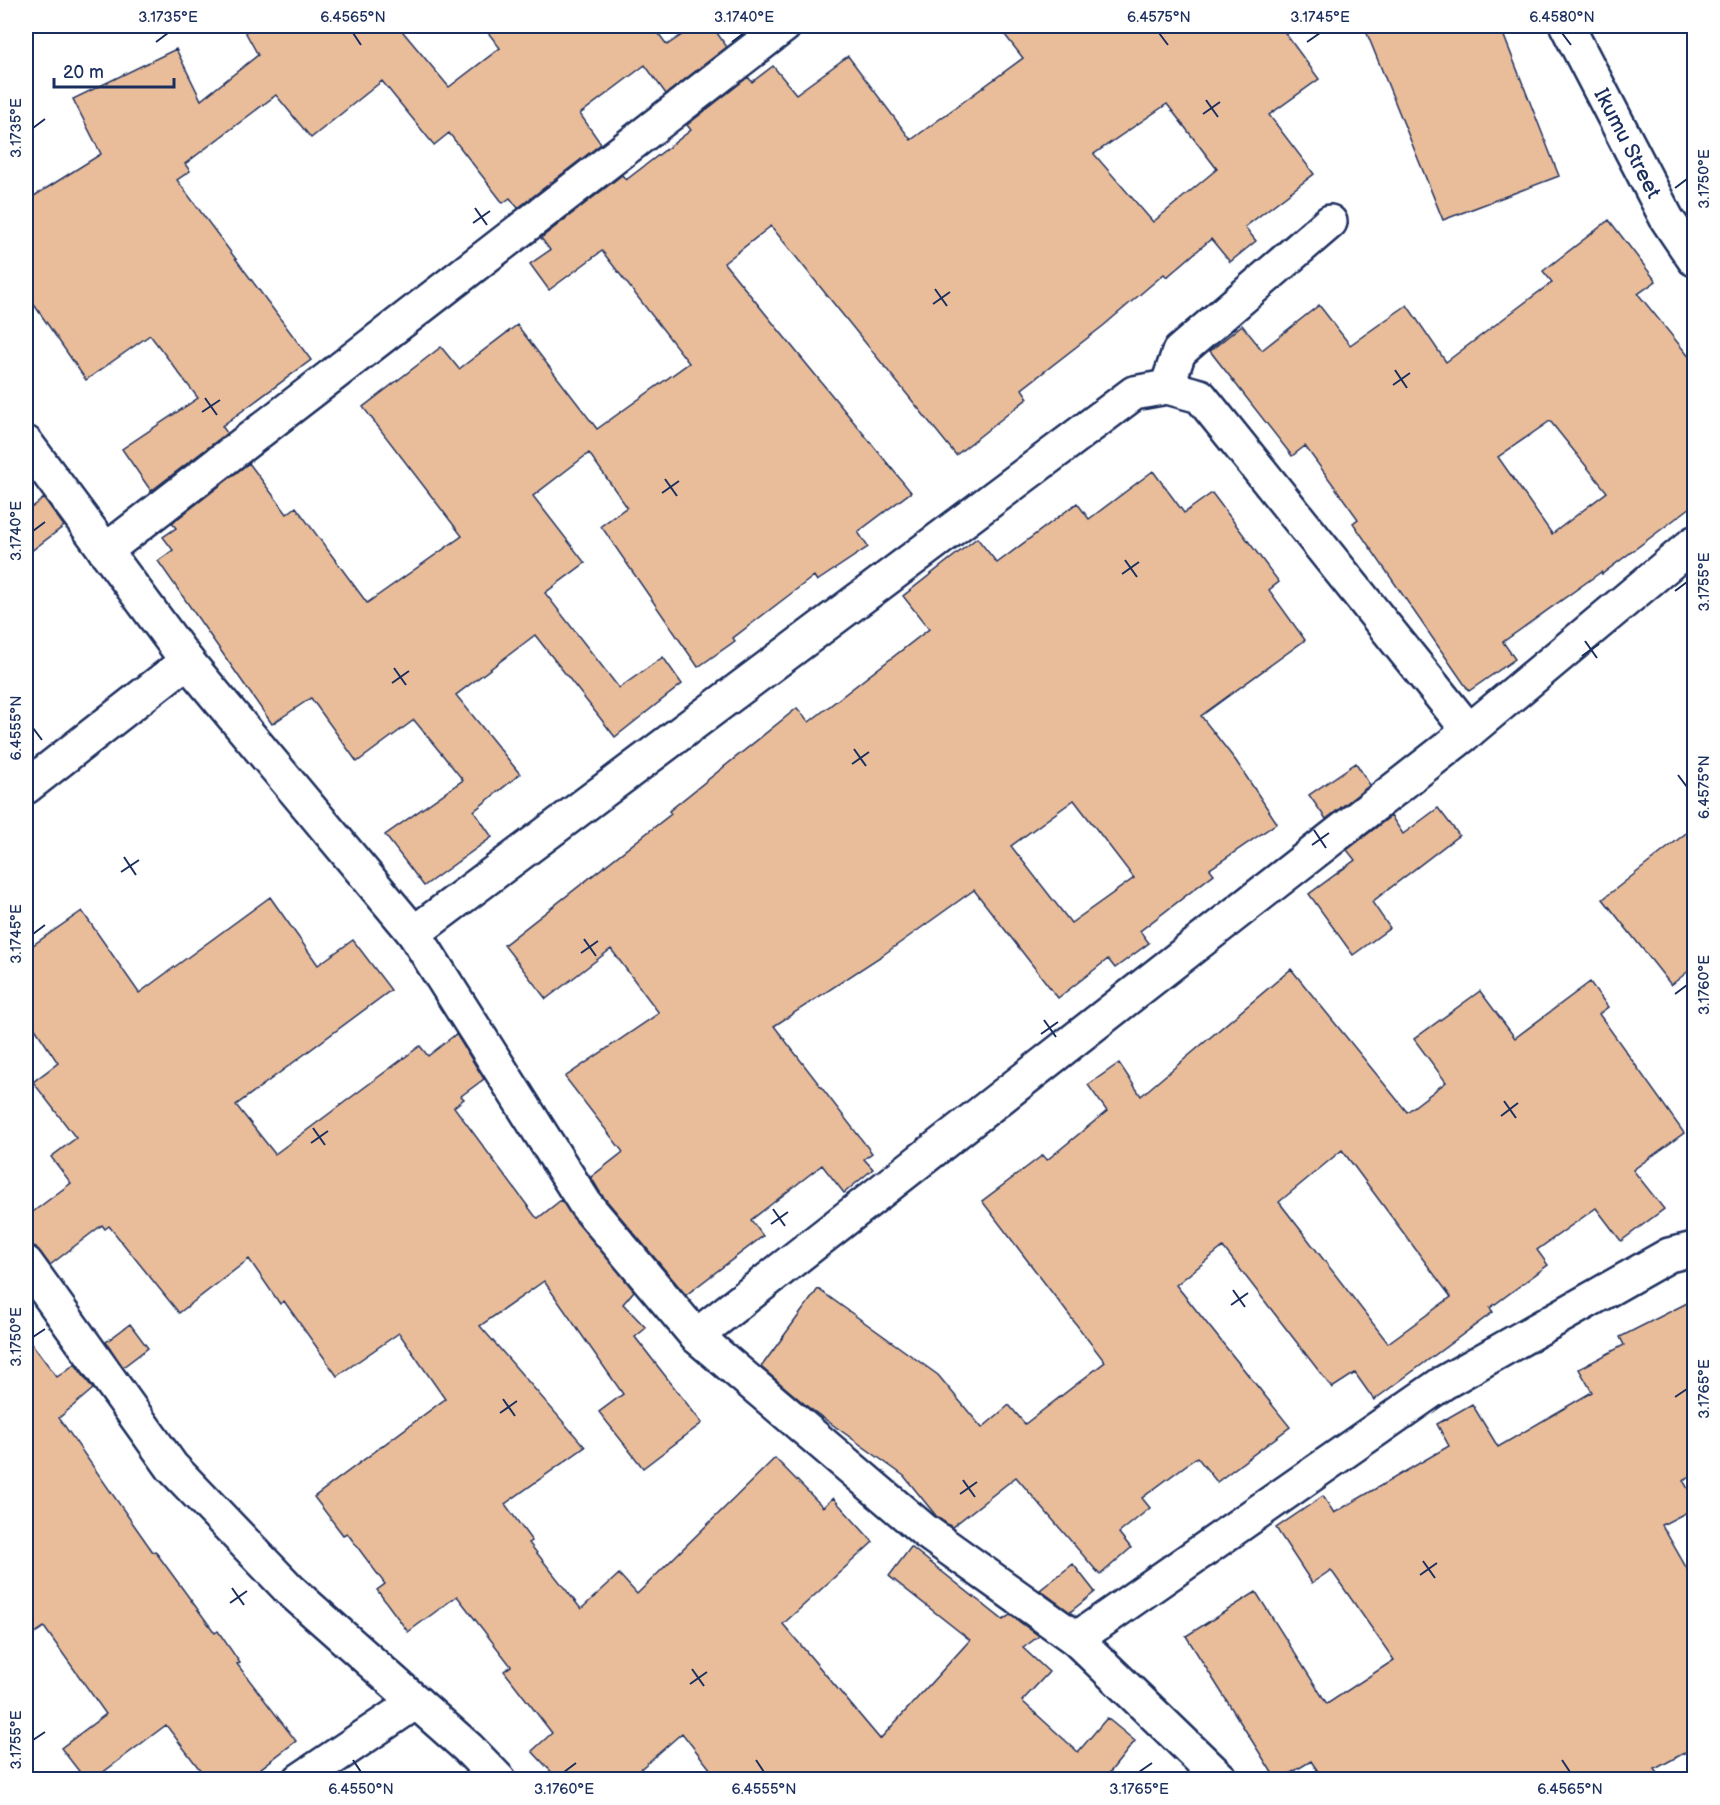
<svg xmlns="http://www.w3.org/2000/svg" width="1720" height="1805" font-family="'Balsamiq Sans',sans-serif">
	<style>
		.building { fill: #eabd9a; stroke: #1b2f5e; stroke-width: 1.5; fill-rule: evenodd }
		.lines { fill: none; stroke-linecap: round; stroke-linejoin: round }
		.minor-casing { stroke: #1b2f5e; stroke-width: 38 }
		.minor { stroke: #fff; stroke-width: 33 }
		.ticks { fill: none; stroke: #1b2f5e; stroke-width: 2 }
		.labels { text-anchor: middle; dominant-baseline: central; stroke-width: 6; stroke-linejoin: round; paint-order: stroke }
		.street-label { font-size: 21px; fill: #1b2f5e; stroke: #fff }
		.neatline { fill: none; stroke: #1b2f5e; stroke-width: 2 }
		.ticks-label { font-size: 15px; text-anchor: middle; fill: #1b2f5e }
	</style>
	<rect width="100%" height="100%" fill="#fff"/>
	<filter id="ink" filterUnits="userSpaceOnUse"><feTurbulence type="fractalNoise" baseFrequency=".0167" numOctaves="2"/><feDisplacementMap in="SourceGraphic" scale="12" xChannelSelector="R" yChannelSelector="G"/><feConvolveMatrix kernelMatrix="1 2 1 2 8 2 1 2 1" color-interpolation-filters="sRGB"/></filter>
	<g filter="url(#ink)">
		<path class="building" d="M242 26H398L449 87 500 48 483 26H653L667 45 695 26H712L727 47 666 94 645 65 580 114 601 144 518 208 510 198 503 203 449 133 434 145 382 81 311 138 276 95 185 164 190 171 177 180 311 360 222 426 227 433 151 491 122 449 198 398 150 335 86 380 26 293V201L101 154 73 99 176 49 201 100 258 55Z
			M998 26H1280L1319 79 1269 115 1314 174 1245 227 1256 241 1230 262 1211 239 1167 277 1164 274 1103 326 1022 389 1028 398 956 455 771 226 724 263 911 492 858 532 868 547 817 581 814 576 733 638 735 641 698 667 601 526 627 507 589 453 533 496 585 563 545 593 619 688 663 657 682 684 615 737 535 635 456 695 520 774 474 811 492 837 424 886 385 835 463 780 414 720 357 762 311 698 272 724 158 561 173 550 163 537 176 528 172 523 249 463 287 514 296 507 367 603 462 536 363 407 441 347 459 369 517 325 597 429 689 363 602 251 549 290 530 264 550 250 541 238 622 175 626 180 691 130 687 125 748 77 752 82 773 66 796 94 848 56 911 140 1023 58ZM1167 104 1217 169 1153 222 1094 154Z
			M1364 26H1500L1559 176 1443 220Z
			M1609 220 1656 281 1638 294 1695 364V504L1602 574 1601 572 1503 642 1515 659 1469 691 1353 523 1358 519 1305 446 1292 456 1210 351 1242 325 1262 350 1319 305 1350 345 1407 305 1446 362 1552 282 1543 271ZM1550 421 1607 492 1552 534 1498 457Z
			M1153 471 1184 513 1212 493 1279 582 1269 590 1305 640 1201 716 1236 761 1277 823 1210 869 1214 874 1140 931 1149 943 1115 968 1108 959 1058 998 974 890 883 955 774 1026 872 1153 864 1159 873 1169 844 1193 822 1165 751 1220 763 1236 686 1295 601 1194 591 1177 623 1152 565 1077 659 1013 611 949 546 999 504 945 671 814 669 811 797 708 809 722 929 629 903 596 977 538 997 563 1077 503 1089 519ZM1074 800 1134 878 1071 923 1011 846Z
			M44 498 64 526 26 555V512Z
			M1356 763 1370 785 1326 819 1309 795Z
			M1438 808 1459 835 1372 902 1390 928 1353 955 1309 894 1355 860 1347 850 1391 816 1403 834Z
			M1695 826V966L1671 985 1603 899Z
			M270 897 318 965 353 940 391 990 236 1105 275 1154 420 1046 428 1056 456 1034 484 1079 461 1096 464 1099 454 1107 535 1216 538 1218 561 1200 634 1291 623 1304 646 1328 635 1337 702 1423 643 1468 599 1412 623 1394 544 1281 480 1326 585 1447 505 1504 532 1541 529 1543 581 1609 619 1574 637 1594 775 1458 823 1507 833 1498 873 1542 783 1624 880 1739 970 1640 889 1576 911 1547 1003 1620 1010 1615 1039 1636 1023 1648 1049 1672 1022 1701 1078 1752 1107 1718 1135 1741 1106 1777 1108 1779H718L682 1733 629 1779H558L532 1751 552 1733 504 1671 511 1666 457 1596 408 1632 377 1590 385 1584 347 1533 343 1535 314 1497 445 1399 399 1333 337 1376 284 1301 280 1304 249 1259 179 1313 109 1226 105 1229 102 1225 50 1265 34 1246 26 1244V1217L71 1183 51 1157 76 1138 33 1082 58 1063 26 1015V950L82 911 139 993Z
			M1291 969 1407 1112 1446 1082 1414 1039 1480 991 1515 1038 1590 982 1608 1007 1599 1014 1684 1133 1633 1170 1664 1209 1621 1241 1596 1208 1537 1250 1548 1265 1490 1308 1493 1312 1374 1400 1355 1373 1332 1388 1223 1247 1176 1285 1290 1427 1217 1482 1197 1457 1142 1498 1150 1508 1119 1533 1131 1548 1100 1575 1016 1477 952 1527 937 1517 904 1476 808 1407 761 1367 818 1289 938 1375 982 1428 1009 1405 1025 1424 1105 1362 982 1201 1043 1155 1047 1160 1107 1111 1088 1085 1119 1063 1141 1096ZM1342 1150 1451 1297 1388 1343 1279 1202Z
			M1695 1299V1474L1683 1480 1695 1501V1508L1662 1525 1695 1583V1747L1655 1769 1662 1779H1323L1311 1761 1281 1779H1276L1186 1636 1256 1592 1327 1704 1394 1660 1331 1570 1312 1583 1276 1528 1323 1496 1334 1513 1449 1446 1437 1424 1472 1404 1498 1447 1592 1392 1579 1369 1624 1345 1620 1337Z
			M130 1324 148 1348 123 1367 106 1342Z
			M26 1336 57 1377 75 1364 93 1389 59 1418 153 1552 155 1551 215 1633 218 1631 240 1663 237 1664 296 1741 247 1779H207L166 1725 94 1779H85L61 1748 106 1714 44 1627 26 1639Z
			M1073 1564 1095 1592 1070 1612 1040 1590Z"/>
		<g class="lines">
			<g class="minor-casing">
				<g id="minor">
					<path id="s1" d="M1567 26 1667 219 1694 259"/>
					<path d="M1167 387 1179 352 1330 222"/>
					<path d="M26 443 187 661 414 933 586 1205 696 1336 925 1531 1076 1639 1222 1780"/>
					<path d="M105 551 784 26"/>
					<path d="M26 787 187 661"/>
					<path d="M414 933 1134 393 1167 387 1200 396 1469 731"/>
					<path d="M26 1263 172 1467 290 1590 468 1748 499 1780"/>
					<path d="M696 1336 1469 731 1694 543"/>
					<path d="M1076 1639 1443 1383 1669 1255 1694 1249"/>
					<path d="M300 1780 416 1702"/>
				</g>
			</g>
			<use href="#minor" class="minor"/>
		</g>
	</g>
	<path class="ticks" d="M353 33 361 45M1159 33 1168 45M1562 33 1571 45M156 42 168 33M732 42 744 33M1307 42 1320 33M1206 100 1218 117M1203 114 1220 102M33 128 45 119M1675 188 1687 179M475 208 487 225M473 223 490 211M935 289 947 306M933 304 950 292M1395 370 1407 388M1393 385 1410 373M205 398 217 415M202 412 220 400M665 479 677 496M662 493 679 481M33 531 45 522M1125 560 1137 577M1122 574 1139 562M1675 591 1687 582M1585 641 1597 658M1582 656 1599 644M394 668 406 685M392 683 409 671M33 728 42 740M854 749 866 766M852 764 869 752M1678 775 1687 787M1314 830 1326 848M1312 845 1329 833M124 857 136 875M121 872 139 860M33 934 45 925M584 939 596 956M581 953 598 941M1675 994 1687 985M1044 1020 1056 1037M1041 1034 1058 1022M1504 1101 1516 1118M1501 1116 1518 1103M313 1128 325 1145M311 1143 328 1131M773 1209 785 1226M771 1224 788 1212M1233 1290 1245 1307M1231 1305 1248 1293M33 1337 45 1329M1675 1397 1687 1389M503 1399 515 1416M500 1413 517 1401M963 1480 975 1497M960 1494 977 1482M1423 1561 1435 1578M1420 1575 1437 1563M232 1588 244 1605M230 1603 247 1591M692 1669 704 1686M690 1684 707 1672M33 1740 45 1732M353 1760 361 1772M756 1760 764 1772M1562 1760 1570 1772M564 1772 576 1763M1139 1772 1152 1763"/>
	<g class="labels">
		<g class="street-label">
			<text stroke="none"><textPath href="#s1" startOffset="132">Ikumu Street</textPath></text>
		</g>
	</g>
	<rect width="1720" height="1805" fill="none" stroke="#fff" stroke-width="66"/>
	<path d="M54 78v9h120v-9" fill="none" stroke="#1b2f5e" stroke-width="3"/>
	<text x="63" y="78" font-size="18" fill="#1b2f5e" stroke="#ffffff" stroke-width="4.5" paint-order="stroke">20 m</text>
	<rect x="33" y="33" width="1654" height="1739" class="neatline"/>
	<g class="ticks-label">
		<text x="168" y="22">3.1735°E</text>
		<text x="353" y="22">6.4565°N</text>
		<text x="744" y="22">3.1740°E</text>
		<text x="1159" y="22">6.4575°N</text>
		<text x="1320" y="22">3.1745°E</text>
		<text x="1562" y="22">6.4580°N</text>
		<text transform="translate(16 128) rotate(-90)" y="5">3.1735°E</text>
		<text transform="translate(1704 179) rotate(-90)" y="5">3.1750°E</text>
		<text transform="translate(16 531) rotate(-90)" y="5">3.1740°E</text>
		<text transform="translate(1704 582) rotate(-90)" y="5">3.1755°E</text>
		<text transform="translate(16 728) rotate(-90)" y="5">6.4555°N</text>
		<text transform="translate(1704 787) rotate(-90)" y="5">6.4575°N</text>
		<text transform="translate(16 934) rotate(-90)" y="5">3.1745°E</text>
		<text transform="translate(1704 985) rotate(-90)" y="5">3.1760°E</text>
		<text transform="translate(16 1337) rotate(-90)" y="5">3.1750°E</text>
		<text transform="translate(1704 1389) rotate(-90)" y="5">3.1765°E</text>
		<text transform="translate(16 1740) rotate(-90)" y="5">3.1755°E</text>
		<text x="361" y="1794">6.4550°N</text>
		<text x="564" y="1794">3.1760°E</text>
		<text x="764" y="1794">6.4555°N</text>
		<text x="1139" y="1794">3.1765°E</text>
		<text x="1570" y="1794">6.4565°N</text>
	</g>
</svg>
